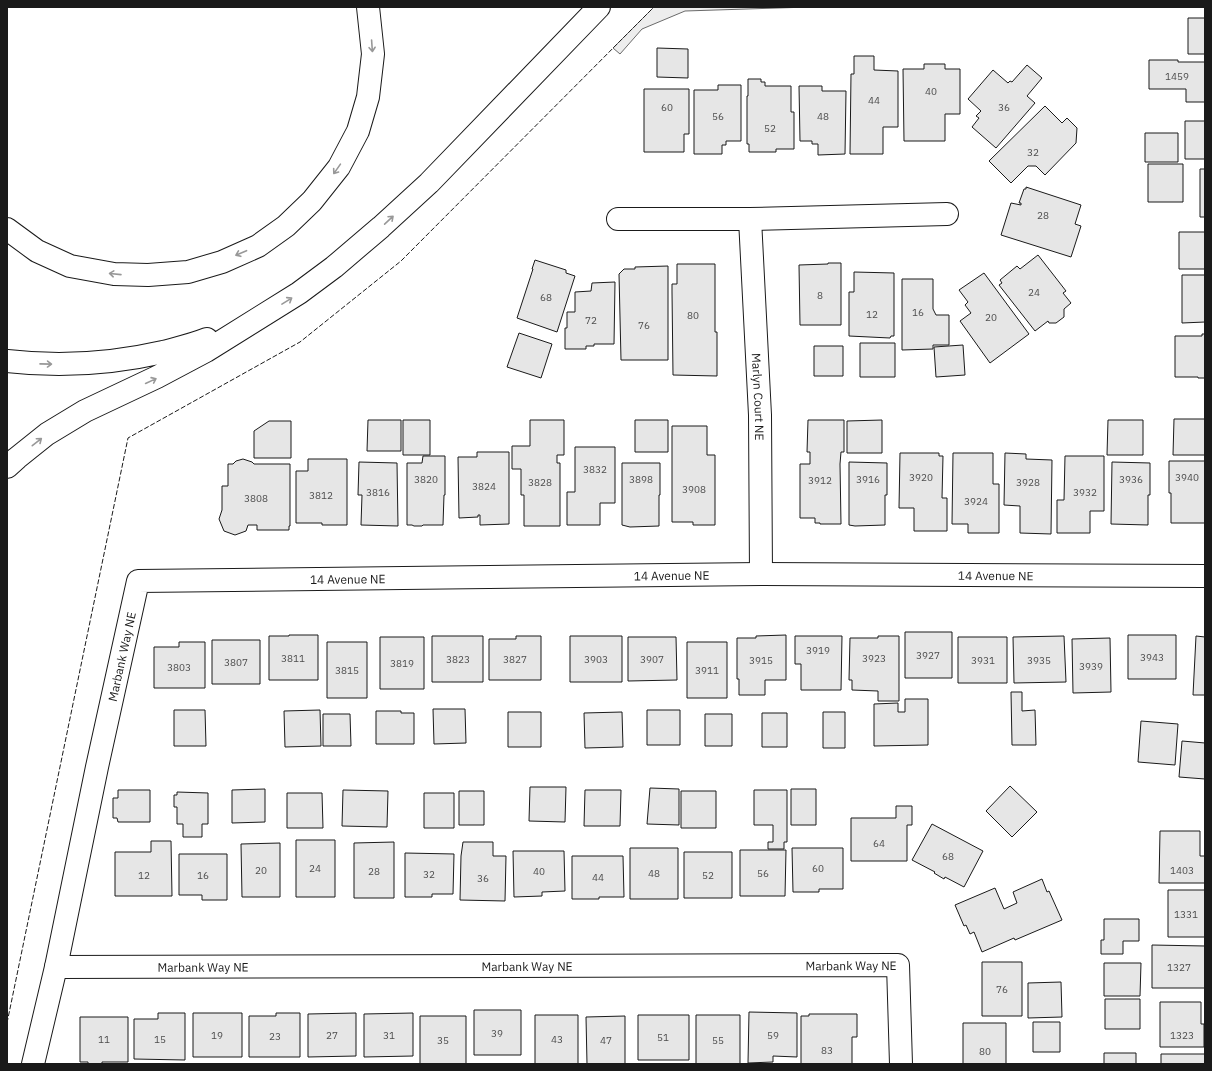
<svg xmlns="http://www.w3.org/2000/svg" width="1212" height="1071" font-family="'IBM Plex Sans',sans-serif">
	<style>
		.built { fill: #ededed; stroke: #6a6a6a }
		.building { fill: #e6e6e6; stroke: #1a1a1a }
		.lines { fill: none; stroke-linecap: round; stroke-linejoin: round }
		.minor-casing { stroke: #1a1a1a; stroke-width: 24 }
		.motorway-casing { stroke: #1a1a1a; stroke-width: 24 }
		.minor { stroke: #fff; stroke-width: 22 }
		.motorway { stroke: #fff; stroke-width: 22 }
		.fence { stroke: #1a1a1a; stroke-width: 1; stroke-dasharray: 5 2; stroke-linecap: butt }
		.oneway { stroke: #989898 }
		.labels { text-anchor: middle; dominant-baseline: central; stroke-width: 3; stroke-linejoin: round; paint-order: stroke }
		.number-label { font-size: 10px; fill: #4d4d4d }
		.street-label { font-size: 12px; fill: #1a1a1a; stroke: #fff }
	</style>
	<rect width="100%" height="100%" fill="#fff"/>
	<path class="built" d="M654 7H809L685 11 642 29 620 54 613 48Z"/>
	<path class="building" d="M1188 18H1205V54H1188Z
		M657 48 688 49V78L657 77Z
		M854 56H874V70L898 71V127H883V154H850L851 74H854Z
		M1149 60H1178V62H1205V102H1186V89H1149Z
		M924 64H945V69H960V114H945V141H904L903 69H924Z
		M1027 65 1042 78 1027 96 1035 103 996 148 972 127 979 118 976 116 981 111 968 99 993 70 1008 83 1010 81 1012 82Z
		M748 79H761V82H765V86H791V112H794V149H776V152H749V144H747V96H748Z
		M718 85H741V141H726V145H722V154H694V90H718Z
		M799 86H822V91H846L845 154 818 155V144H812V141H800Z
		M644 89H689V134H684V152H644Z
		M1045 106 1062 123 1067 118 1077 128 1076 143 1045 175 1036 166H1028L1011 183 989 161Z
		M1185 121H1205V159H1185Z
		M1145 133H1178V162H1145Z
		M1148 164H1183V202H1148Z
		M1200 169H1205V217H1200Z
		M1026 187 1081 205 1075 224 1081 226 1071 257 1001 235 1011 203 1021 205V203H1019L1024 189H1026Z
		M1179 232H1205V269H1179Z
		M1038 255 1066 291 1063 293 1071 303 1064 309V317L1056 323H1049L1048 321 1035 331 999 285 1002 283 1000 280 1017 266 1020 269Z
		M535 260 566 270V273L575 276 557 332 517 318 533 269H532Z
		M828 263H841V325H800L799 265 828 264Z
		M677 264H715V332H717V376L673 375 672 292V284H677Z
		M668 266V360H621L619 274 624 269H635V267Z
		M854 272 894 273V336H891L890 338 849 336V292H854Z
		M984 273 1029 334 990 363 960 321 971 313 965 305 968 302 959 290Z
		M1182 275H1205V322L1182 323Z
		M902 279H933V309L936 315H949V345H933V349L902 350Z
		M615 282 614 344H594V346H586V349H565V328H567V312H575V292L591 291 592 283Z
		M519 333 552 344 541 378 507 367Z
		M1202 334H1205V378H1198V377H1175V336H1202Z
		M860 343H895V377H860Z
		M963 345 965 375 936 377 934 347Z
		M814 346H843V376H814Z
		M1174 419H1205V455H1173Z
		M368 420H401V451H367Z
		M403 420H430V455H403Z
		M530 420H564V455H557V463H560V526H524V495H521V469H512V446H530Z
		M635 420H668V452H635Z
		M808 420H844V452H841L840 464 841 524H820V523H815V518H800V464H810V452H807Z
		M882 420V453H847V421Z
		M1108 420H1143V455H1107Z
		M269 421H291V458H254V431Z
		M672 426H707V455H715V525H693V522H672Z
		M575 447H615V503H600V525H567V492H575Z
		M477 452H509V524L480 525V515H478V517L459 518 458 457H477Z
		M900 453H939V456H943L942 498H947V531H914V508H899Z
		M953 453H993V484H999V533H968V524H952Z
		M1005 453 1026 454V459L1052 460 1051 534 1020 533V506L1004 505Z
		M423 456H445V495H444L443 525H423L422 526H414L412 525H407V463H422Z
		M1065 456H1104V511H1090V533H1057V500H1064Z
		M243 459 252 462 254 464H290V526H289V530H257V525H248L246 531 235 535 224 531 219 519 222 510V486H228V464H233L236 461Z
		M308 459H347V525H322V523H296V471H308Z
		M1169 461H1205V523H1171V493H1169Z
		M359 462 397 463 398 526 361 525 362 495H358Z
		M849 462 887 463V495H885V525L855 526 849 525Z
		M1112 462 1150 463V495H1148V525L1111 524Z
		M622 463H660V495H659V526L630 527 622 525Z
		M905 632H952V678H905Z
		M289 635H318V680H269V636H289Z
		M786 635V680H765V695H739V679H737V638H756V636Z
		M1128 635H1176V679H1128Z
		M432 636H483V682H432Z
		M516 636H541V680H489V639H516Z
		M570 636H622V682H570Z
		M795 636H842L841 690H801V664H795Z
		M878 636H899V701H878V691L852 690V680H849L850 638H878Z
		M1064 636 1066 682 1014 683 1013 637Z
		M1196 636 1205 637V695H1193Z
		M380 637H424V689H380Z
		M628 637H676L677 680 628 681Z
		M958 637H1007V683H958Z
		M1110 638 1111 692 1073 693 1072 639Z
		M212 640H260V684H212Z
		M179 642H205V688H154V647H179Z
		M327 642H367V698H327Z
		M687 642H727V698H687Z
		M1011 692H1022V711L1035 710 1036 745H1012Z
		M905 699H928V745L874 746V704L898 703V712H905Z
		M433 709H465L466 743 434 744Z
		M174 710H205L206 746H174Z
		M320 710 321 746 285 747 284 711Z
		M647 710H680V745H647Z
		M376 711H401V713H414V744H376Z
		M508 712H541V747H508Z
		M622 712 623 747 585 748 584 713Z
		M823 712H845V748H823Z
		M762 713H787V747H762Z
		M323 714H350L351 746H323Z
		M705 714H732V746H705Z
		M1141 721 1178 724 1175 765 1138 762Z
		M1182 741 1205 743V779L1179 777Z
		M1010 786 1037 812 1012 837 986 811Z
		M530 787H566L565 822 529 821Z
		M650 788 679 789V825L647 824Z
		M265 789V822L232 823V790Z
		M791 789H816V825H791Z
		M118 790H150V822H118L117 818H113V798H118Z
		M343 790 388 791 387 827 342 826Z
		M585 790H621L620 826H584Z
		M754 790H787V842H784V849H768V842H773V825H754Z
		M459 791H484V825H459Z
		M681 791H716V828H681Z
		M177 792 208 793V824H202V837H183V824H177V807H174V795H177Z
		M287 793H322L323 828H287Z
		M424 793H454V828H424Z
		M896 806H912V825H907V861H851V818H896Z
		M932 824 983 851 964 887 945 877 944 879 934 873 935 872 912 860Z
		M1160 831H1200V856H1205V883H1159Z
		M296 840H335V897H296Z
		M151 841H171L172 896H115V852H151Z
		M394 842V898H354V843Z
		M463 842H493V856H506L505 901 460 900 461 856Z
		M280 843V897H242L241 844Z
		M630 848H678V899H630Z
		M792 848H843V889H819V892H793Z
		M740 850H786L785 896H740Z
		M513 851H564L565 891 542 892V896L514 897Z
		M684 852H732V898H684Z
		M405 853 454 854 453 894H432V897H405Z
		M179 854H227V900H202V895H179Z
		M572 856H623L624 897H599V899H572Z
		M1042 879 1047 892 1049 891 1062 920 1015 940 1014 938 982 952 974 932 970 934 966 925 964 926 955 905 995 888 1004 909 1017 903 1013 892Z
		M1168 890H1205V937H1168Z
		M1104 919H1139V941H1123V954H1101V940H1104Z
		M1152 945 1205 946V988H1152Z
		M982 962H1022V1016H982Z
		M1104 963H1141L1140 996H1104Z
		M1061 982 1062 1017 1028 1018V983Z
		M1105 999H1140V1029H1105Z
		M1160 1002H1201V1024H1204V1047H1160Z
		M474 1010H521V1055H474Z
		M749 1012 797 1013V1057L773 1056V1062L748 1063Z
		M158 1013H185V1060L134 1059V1019H158Z
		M193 1013H242V1057H193Z
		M276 1013H300V1057H249V1016H276Z
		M356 1013V1056L308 1057V1014Z
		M413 1013V1056L364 1057V1014Z
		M809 1014H857V1037H852V1064H801V1016H809Z
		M535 1015H578V1064H535Z
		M638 1015H689V1060H638Z
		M696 1015H740V1064H696Z
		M420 1016H466V1064H420Z
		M625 1016V1064H587L586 1017Z
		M80 1017H128V1062H102V1064H88V1062H80Z
		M1033 1022H1060V1052H1033Z
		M963 1023H1006V1064H963Z
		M1104 1053H1136V1064H1104Z
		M1161 1054H1205V1064H1161Z"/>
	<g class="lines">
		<g class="minor-casing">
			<g id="minor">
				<path d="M618 219H750L947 214"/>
				<path id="s1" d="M750 219 760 415 761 574"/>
				<path id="s2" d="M56 967 898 965 901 1064"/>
				<path id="s3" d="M33 1064 56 967 97 767 138 581 761 574 1205 576"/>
			</g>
		</g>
		<g class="motorway-casing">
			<path id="motorway" d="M7 229 37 251 70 266 114 274 148 275 188 272 222 262 258 246 286 226 312 201 339 167 358 131 368 97 373 54 368 7
				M7 361C59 367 111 364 163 352 178 348 192 345 207 339
				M7 467 17 458 47 434 85 411 157 377 206 351 299 293 334 267 381 227 429 183 599 7"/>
		</g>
		<use href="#minor" class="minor"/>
		<use href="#motorway" class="motorway"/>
		<path class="fence" d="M7 1023 128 438 300 342 401 261 654 7"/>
	</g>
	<defs><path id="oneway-shaft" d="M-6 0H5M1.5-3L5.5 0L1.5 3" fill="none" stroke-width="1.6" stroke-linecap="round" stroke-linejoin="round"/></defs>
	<g class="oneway">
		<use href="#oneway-shaft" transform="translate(372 46) rotate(86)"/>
		<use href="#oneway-shaft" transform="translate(337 169) rotate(125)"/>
		<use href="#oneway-shaft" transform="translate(389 220) rotate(-43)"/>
		<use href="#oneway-shaft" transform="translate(241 253) rotate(157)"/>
		<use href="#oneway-shaft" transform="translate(115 274) rotate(-174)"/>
		<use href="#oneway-shaft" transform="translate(287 301) rotate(-32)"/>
		<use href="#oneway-shaft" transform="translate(46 364) rotate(1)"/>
		<use href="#oneway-shaft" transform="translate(151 381) rotate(-25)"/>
		<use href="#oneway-shaft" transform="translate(37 442) rotate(-38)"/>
	</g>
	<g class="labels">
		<g class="number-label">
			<text x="1177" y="76">1459</text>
			<text x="931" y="91">40</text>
			<text x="874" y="100">44</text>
			<text x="667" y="107">60</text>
			<text x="1004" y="107">36</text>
			<text x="718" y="116">56</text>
			<text x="823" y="116">48</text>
			<text x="770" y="128">52</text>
			<text x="1033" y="152">32</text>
			<text x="1043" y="215">28</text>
			<text x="1034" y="292">24</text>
			<text x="820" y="295">8</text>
			<text x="546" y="297">68</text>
			<text x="918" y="312">16</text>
			<text x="872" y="314">12</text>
			<text x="693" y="315">80</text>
			<text x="991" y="317">20</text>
			<text x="591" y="320">72</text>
			<text x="644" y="325">76</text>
			<text x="595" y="469">3832</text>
			<text x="921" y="477">3920</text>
			<text x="1187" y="477">3940</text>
			<text x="426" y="479">3820</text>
			<text x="641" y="479">3898</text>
			<text x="868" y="479">3916</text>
			<text x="1131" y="479">3936</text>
			<text x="820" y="480">3912</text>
			<text x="540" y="482">3828</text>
			<text x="1028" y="482">3928</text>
			<text x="484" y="486">3824</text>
			<text x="694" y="489">3908</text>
			<text x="378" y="492">3816</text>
			<text x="1085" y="492">3932</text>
			<text x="321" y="495">3812</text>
			<text x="256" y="498">3808</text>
			<text x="976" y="501">3924</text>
			<text x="818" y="650">3919</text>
			<text x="928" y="655">3927</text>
			<text x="1152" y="657">3943</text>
			<text x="293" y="658">3811</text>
			<text x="874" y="658">3923</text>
			<text x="458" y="659">3823</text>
			<text x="515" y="659">3827</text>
			<text x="596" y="659">3903</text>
			<text x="652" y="659">3907</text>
			<text x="761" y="660">3915</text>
			<text x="983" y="660">3931</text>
			<text x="1039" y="660">3935</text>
			<text x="236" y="662">3807</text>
			<text x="402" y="663">3819</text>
			<text x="1091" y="666">3939</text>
			<text x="179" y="667">3803</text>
			<text x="347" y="670">3815</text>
			<text x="707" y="670">3911</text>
			<text x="879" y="843">64</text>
			<text x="948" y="856">68</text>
			<text x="315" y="868">24</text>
			<text x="818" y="868">60</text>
			<text x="261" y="870">20</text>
			<text x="1182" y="870">1403</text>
			<text x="374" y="871">28</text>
			<text x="539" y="871">40</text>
			<text x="654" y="873">48</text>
			<text x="763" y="873">56</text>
			<text x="429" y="874">32</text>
			<text x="144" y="875">12</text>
			<text x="203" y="875">16</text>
			<text x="708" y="875">52</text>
			<text x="598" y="877">44</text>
			<text x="483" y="878">36</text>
			<text x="1186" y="914">1331</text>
			<text x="1179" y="967">1327</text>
			<text x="1002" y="989">76</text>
			<text x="497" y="1033">39</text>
			<text x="217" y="1035">19</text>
			<text x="332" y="1035">27</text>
			<text x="389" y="1035">31</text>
			<text x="773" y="1035">59</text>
			<text x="1182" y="1035">1323</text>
			<text x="275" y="1036">23</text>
			<text x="663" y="1037">51</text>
			<text x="104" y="1039">11</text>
			<text x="160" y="1039">15</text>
			<text x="557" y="1039">43</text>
			<text x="443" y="1040">35</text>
			<text x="606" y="1040">47</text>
			<text x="718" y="1040">55</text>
			<text x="827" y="1050">83</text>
			<text x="985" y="1051">80</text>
		</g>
		<g class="street-label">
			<text stroke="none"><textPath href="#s1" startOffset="178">Marlyn Court NE</textPath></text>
			<text stroke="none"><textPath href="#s3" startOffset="1028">14 Avenue NE</textPath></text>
			<text stroke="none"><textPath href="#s3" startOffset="1352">14 Avenue NE</textPath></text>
			<text stroke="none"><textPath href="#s3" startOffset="704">14 Avenue NE</textPath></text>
			<text stroke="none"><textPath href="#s3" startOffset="417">Marbank Way NE</textPath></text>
			<text stroke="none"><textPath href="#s2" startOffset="147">Marbank Way NE</textPath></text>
			<text stroke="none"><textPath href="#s2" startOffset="471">Marbank Way NE</textPath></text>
			<text stroke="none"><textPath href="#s2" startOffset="795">Marbank Way NE</textPath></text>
		</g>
	</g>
	<rect width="1212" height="1071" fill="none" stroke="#1a1a1a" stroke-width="16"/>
</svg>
